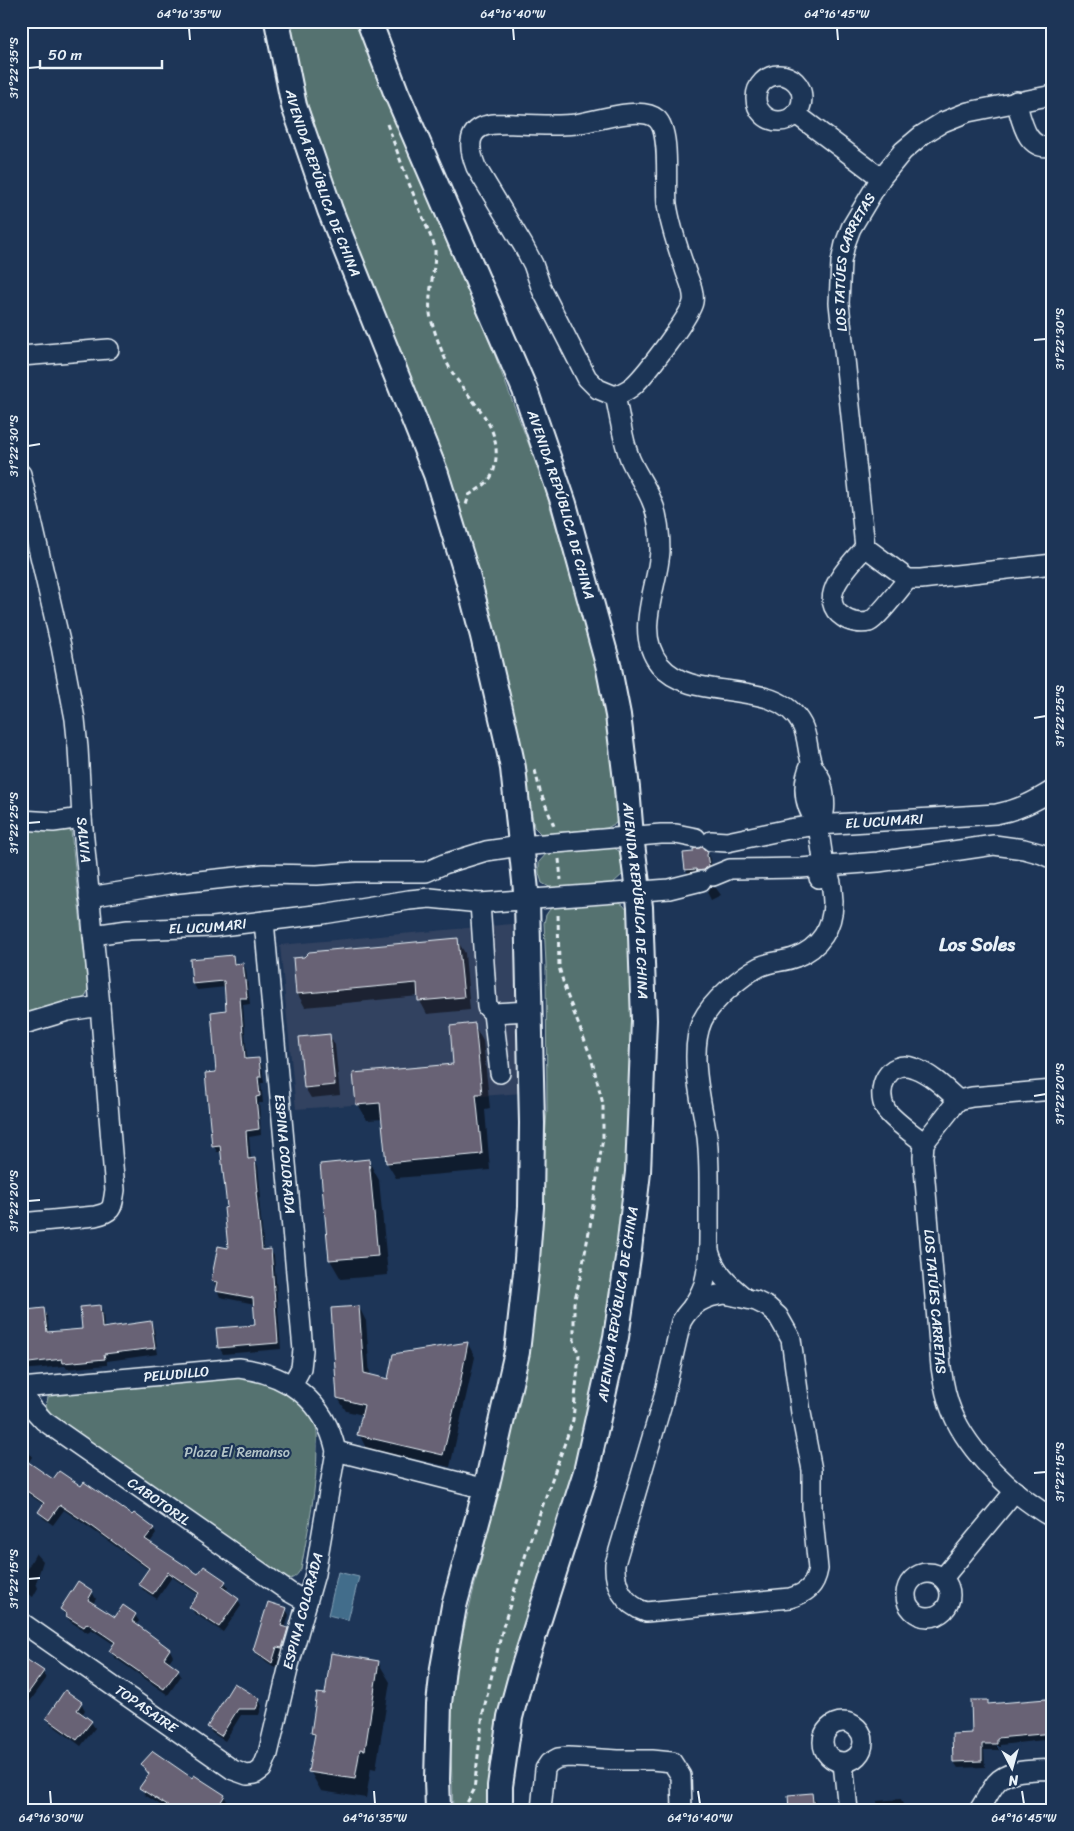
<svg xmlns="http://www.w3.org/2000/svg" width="1074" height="1831" font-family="Sriracha,sans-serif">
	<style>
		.built { fill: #334260 }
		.green { fill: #547270; stroke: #9eb2b4 }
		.water { fill: #436d8b; stroke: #85a2b7 }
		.shadow { fill: #0007 }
		.building { fill: #676274; stroke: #e8f1f8 }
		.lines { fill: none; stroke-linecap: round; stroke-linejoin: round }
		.minor-casing { stroke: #e8f1f8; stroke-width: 22 }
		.major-casing { stroke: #e8f1f8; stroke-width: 28 }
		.path { stroke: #e8f1f8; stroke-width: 3; stroke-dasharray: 5 4; stroke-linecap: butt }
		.minor { stroke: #1d3557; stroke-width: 19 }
		.major { stroke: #1d3557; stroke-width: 24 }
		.ticks { fill: none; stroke: #e8f1f8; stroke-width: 2 }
		.labels { text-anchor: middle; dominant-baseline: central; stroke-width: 4.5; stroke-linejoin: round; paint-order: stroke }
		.street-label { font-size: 14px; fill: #e8f1f8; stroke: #1d3557 }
		.park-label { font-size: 14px; fill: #b4c5c8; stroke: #1d3557 }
		.district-label { font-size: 19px; font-weight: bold; fill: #e8f1f8; stroke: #1d3557 }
		.neatline { fill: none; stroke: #e8f1f8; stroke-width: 2 }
		.ticks-label { font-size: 12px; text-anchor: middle; fill: #e8f1f8 }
	</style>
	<rect width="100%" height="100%" fill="#1d3557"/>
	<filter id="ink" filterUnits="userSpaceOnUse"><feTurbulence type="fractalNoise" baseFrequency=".02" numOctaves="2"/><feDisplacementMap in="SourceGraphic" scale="10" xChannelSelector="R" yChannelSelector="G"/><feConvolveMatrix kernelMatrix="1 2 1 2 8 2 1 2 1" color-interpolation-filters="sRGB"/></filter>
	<g filter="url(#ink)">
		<path class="built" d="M512 924 522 1093 296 1109 280 945Z"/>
		<path class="green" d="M284 21H363L406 146 494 353 542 479 580 608 598 656 608 706 614 785 619 816 616 823 607 828 541 834 534 827 524 763 512 719 320 147Z
			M21 827 62 829 71 831 88 990 85 997 78 1000 21 1017Z
			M611 846 622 853 624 869 623 874 613 883 553 889 542 883 539 873V862L547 853Z
			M618 902 623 905 627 910 636 1005 628 1196 591 1419 490 1810H453L450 1726 454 1669 506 1459 537 1265 547 1110 546 964 544 923 546 915 550 909 558 906Z
			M262 1376C281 1389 306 1402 315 1425 318 1432 317 1440 317 1447 317 1488 308 1529 301 1569 296 1577 292 1581 282 1578L50 1413 46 1406 49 1393 202 1377Z"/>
		<path class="water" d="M338 1572 359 1577 348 1620 328 1615Z"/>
		<path class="shadow" d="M707 852 711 859V873L690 876 686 870 684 854Z
			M711 888H716L721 895 711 900 707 892Z
			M457 940 465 953 470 1010 427 1014 420 1001 419 996 305 1007 297 993Z
			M233 956 237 965 243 964 246 970 250 1004 243 1005 247 1060 258 1059 262 1066 264 1083H261L263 1103H259L261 1135 249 1137 251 1160 254 1159 258 1166 261 1198 259 1199 264 1251 270 1250 274 1256 281 1349 223 1354 219 1347 256 1326 255 1304 220 1297 213 1280 230 1250 228 1208 222 1152H217L214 1146 217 1073 228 1011 226 987 197 990 193 983Z
			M474 1025 483 1041 490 1109 485 1110 490 1170 396 1178 387 1163 383 1119 367 1120 358 1104 455 1065Z
			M329 1035 335 1045 340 1095 311 1098 305 1088Z
			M368 1160 379 1180 388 1275 341 1279 330 1260Z
			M99 1306 103 1313 104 1329 151 1323 154 1329 158 1354 107 1361V1365L67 1369 65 1366 21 1370V1341H30L43 1310 47 1316 49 1333 83 1330Z
			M359 1307 366 1321 370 1376 389 1380 394 1355 468 1344 475 1357 450 1467 366 1448 359 1434 363 1415 346 1411 338 1398Z
			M21 1446 28 1451 32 1457 28 1463 53 1481 81 1488 153 1528 156 1534 149 1544 199 1576 225 1582 228 1588 226 1591 238 1600 241 1606 223 1632 194 1613 191 1607 199 1595 172 1577 157 1599 143 1590 140 1584 149 1570 97 1533 64 1510 53 1525 43 1518 40 1512 44 1505 21 1489Z
			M21 1540 25 1547 21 1553Z
			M36 1553 43 1561 36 1583 38 1588 33 1597 21 1590V1565L27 1569Z
			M78 1583 92 1592 96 1599 92 1605 115 1619 135 1615 139 1621 136 1625 170 1650 173 1656 168 1663 178 1670 181 1676 168 1695 114 1657 111 1651 115 1645 91 1629 88 1633 71 1622 65 1615 61 1609Z
			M286 1609 289 1615 285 1629 291 1636 285 1654 281 1653 276 1668 258 1656 255 1650Z
			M378 1662 390 1682 376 1769 371 1768 366 1798 321 1791 310 1771 315 1738 312 1733 326 1695Z
			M21 1669 43 1672 46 1679 21 1714Z
			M234 1685 259 1699 262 1706 259 1715H241L225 1741 212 1733 208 1727Z
			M66 1692 81 1703 85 1710 82 1715 91 1722 95 1728 81 1746 51 1724 47 1718Z
			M1046 1700 1048 1704 1053 1703V1739L1000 1745V1750H984L985 1767 958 1768 954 1762 973 1734 987 1701 990 1705Z
			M142 1764 192 1780 224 1796 228 1803 224 1808 226 1810H168L145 1795 141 1788 150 1775Z
			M812 1795 815 1801 816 1810H791Z
			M901 1799 905 1810H878L877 1801Z"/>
		<path class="building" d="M702 847 708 852 707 855 709 866 704 870 697 871 696 869 685 870 683 853 693 852V849Z
			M458 938 464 997 418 1001 417 983 296 994 293 958 304 957 309 952Z
			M233 955 234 964 243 963 247 998H240L245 1059 259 1058 261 1077H258L260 1096 256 1097 259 1129 246 1131 248 1159 255 1158 258 1192H256L262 1250 271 1249 278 1343 218 1348 216 1328 255 1325 253 1298 215 1291 217 1282 211 1281 218 1246 228 1248 224 1208 227 1207 220 1145 212 1146 205 1073 216 1072 211 1012 226 1010 224 981 192 984 190 959Z
			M475 1023 482 1094H476L482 1154 386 1163 380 1103 356 1105 353 1073 453 1064 450 1026Z
			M330 1034 335 1085 304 1088 299 1037Z
			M369 1159 378 1256 329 1260 320 1164Z
			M100 1305 102 1328 151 1321 155 1348 104 1354 105 1359 63 1363 62 1359 21 1364V1340L29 1339 26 1310 44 1308 47 1332 82 1329 80 1307Z
			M359 1306 364 1373 388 1379 393 1354 468 1342 460 1384 443 1455 357 1435 364 1405 337 1398 331 1308Z
			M21 1457 53 1479 59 1471 81 1486 84 1482 132 1515 134 1513 154 1528 145 1539 198 1574 204 1566 226 1581 222 1587 239 1599 219 1627 189 1607 199 1593 168 1572 153 1594 138 1584 149 1568 93 1527 60 1505 49 1520 38 1512 44 1503 21 1487Z
			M78 1581 93 1591 88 1600 115 1617 123 1605 136 1614 132 1621 170 1649 164 1658 179 1669 164 1689 109 1651 115 1642 87 1623 84 1627 66 1616 67 1614 60 1609Z
			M268 1602 287 1608 281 1626 288 1628 282 1648 277 1647 272 1663 253 1650Z
			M331 1653 379 1661 365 1750 360 1749 355 1779 308 1772 315 1734 311 1733 317 1693 325 1694Z
			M26 1659 44 1671 21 1703V1667Z
			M234 1683 260 1699 256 1709H238L221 1736 207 1727Z
			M65 1690 82 1702 77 1710 92 1721 77 1740 46 1718Z
			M1046 1699 1047 1703 1053 1702V1733L997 1738V1744H982V1761L953 1762 952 1734 972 1733 971 1700H988V1704Z
			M153 1751 192 1778 194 1775 225 1795 216 1810H174L139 1788 149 1774 141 1764Z
			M812 1793 814 1810H789L788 1795Z"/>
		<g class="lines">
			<g class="minor-casing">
				<g id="minor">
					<circle cx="779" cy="98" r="23"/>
					<path d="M1016 101C1022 121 1026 152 1053 146"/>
					<path d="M796 114 881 178"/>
					<path d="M21 356 109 349"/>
					<path d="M615 396 598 389 587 378 542 290 533 264 523 245 476 167C471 154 465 135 482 127 493 122 508 124 519 124 538 125 557 126 576 124 596 121 641 105 657 119 671 132 665 183 667 204 670 226 678 248 685 269 688 279 695 291 693 302 691 315 646 374 634 385 629 390 622 393 615 396 620 416 622 439 630 459 636 473 645 485 651 499 658 514 660 534 660 551 658 588 633 632 660 665 693 705 776 675 802 725 808 737 807 749 811 761 812 767 817 772 820 778 823 786 826 803 824 812 823 816 820 821 818 825 804 806 801 785 811 763"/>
					<path id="s1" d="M21 474 61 646 75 719 78 748 82 818 100 1006 115 1190C112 1207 114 1212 95 1216L21 1223"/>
					<path id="s2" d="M865 547 839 303 841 262 845 244 851 228 881 178 903 151 922 135 943 122 968 112 1053 95"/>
					<path d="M865 547 908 579H921L1053 564"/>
					<path d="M865 547C851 564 814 598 843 617 849 622 861 624 869 622 878 618 900 588 908 579"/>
					<path d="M21 820 53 822 82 818"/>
					<path d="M818 825 824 866 819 878"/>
					<path id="s3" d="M711 841 727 842 789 829 818 825 996 814C1018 810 1034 802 1053 790"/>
					<path d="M713 876 730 869 800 868 878 862 994 845 1024 849 1042 854 1053 859"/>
					<path d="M89 897 170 884 264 874 317 875 354 872H426L444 864 486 851 521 846 661 834H676L696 838"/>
					<path d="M480 903 487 1007 493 1013 529 1011"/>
					<path id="s4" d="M264 921 303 1350 301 1368 292 1385"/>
					<path id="s5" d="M93 935 128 930 213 927 264 921 323 914 409 900 430 898 480 903 669 889 701 881"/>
					<path d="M493 1013 500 1073"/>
					<path d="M21 1025 68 1011 100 1006"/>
					<path id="s6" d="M958 1100 924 1143 923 1157 941 1367C943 1382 946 1398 952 1412 969 1453 1014 1496 1053 1518"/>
					<path d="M958 1100 972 1097 1053 1090"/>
					<path d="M924 1143C913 1134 894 1121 886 1110 874 1089 889 1058 914 1068 931 1074 945 1088 958 1100"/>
					<path d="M709 1251C715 1272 728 1284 744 1297"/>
					<path d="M725 1294 756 1301 768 1307 778 1316 791 1339 801 1413 812 1470V1508L818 1569C815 1587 806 1593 790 1598L646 1612C624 1605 614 1586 615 1564L663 1400 681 1322C691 1304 705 1296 725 1294Z"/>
					<path d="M692 1307C697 1300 701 1292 704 1284 710 1262 709 1239 709 1216 709 1189 710 1163 707 1137 702 1103 688 1053 702 1021 711 1002 741 976 759 967 771 961 784 962 796 957 820 948 833 927 833 902 832 888 832 878 824 866"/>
					<path id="s7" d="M21 1388 239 1368C288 1374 325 1401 336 1451L315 1574 289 1665 268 1754 262 1769 255 1774 247 1775 233 1770 21 1622"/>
					<path id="s8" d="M21 1390 33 1409 44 1421 289 1592 307 1602"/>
					<path d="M336 1451 486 1489"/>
					<circle cx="928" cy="1595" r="22"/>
					<path d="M943 1578 1015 1491"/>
					<circle cx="843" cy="1742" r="20"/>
					<path d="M843 1763 848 1810"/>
					<path d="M541 1810 545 1769 549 1763 558 1758 569 1757 618 1760H652L672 1762 681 1776 682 1810"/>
					<path d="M979 1810C985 1801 990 1791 996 1783 1009 1768 1035 1771 1053 1769"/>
				</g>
			</g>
			<g class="major-casing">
				<g id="major">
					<path id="s9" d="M277 21 294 106 308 146 330 210 436 474 467 575 483 636 506 735 513 768 527 900 532 1123 531 1207 526 1272 517 1352 486 1489 454 1606 443 1668 439 1704 437 1779 438 1810"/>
					<path id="s10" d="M369 21 396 92 525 390 564 504 608 664 618 715 627 788 631 836 640 907 644 1020 638 1172 628 1258 616 1337 586 1472 523 1669 510 1717 500 1786V1810"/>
				</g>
			</g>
			<path class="path" d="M387 124 408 181 435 247C436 271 426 296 431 319 435 334 444 359 452 372 469 401 499 421 496 458 494 480 487 484 469 495L466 505
				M535 770 540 791 554 826
				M559 859 561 880
				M463 1810 474 1790 483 1713 503 1627 530 1541 573 1420 579 1356 574 1340V1303L581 1274 590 1226 603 1137V1104L591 1057 566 992 559 967 558 913"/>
			<use href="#minor" class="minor"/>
			<use href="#major" class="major"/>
		</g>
	</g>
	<path class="ticks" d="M189 28 190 40M513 28 514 40M837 28 838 40M28 68 40 67M1034 340 1046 339M28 446 40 444M1034 718 1046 716M28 823 40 822M1034 1096 1046 1094M28 1201 40 1200M1034 1473 1046 1472M28 1579 40 1578M50 1791 51 1804M374 1791 375 1804M698 1791 700 1804M1022 1791 1024 1804"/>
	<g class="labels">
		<g class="street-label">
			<text stroke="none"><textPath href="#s9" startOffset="169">AVENIDA REPÚBLICA DE CHINA</textPath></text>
			<text stroke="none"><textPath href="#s2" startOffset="289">LOS TATÚES CARRETAS</textPath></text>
			<text stroke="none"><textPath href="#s10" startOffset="521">AVENIDA REPÚBLICA DE CHINA</textPath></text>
			<text stroke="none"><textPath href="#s3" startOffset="175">EL UCUMARI</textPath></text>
			<text stroke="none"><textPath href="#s1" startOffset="372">SALVIA</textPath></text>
			<text stroke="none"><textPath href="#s10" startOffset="926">AVENIDA REPÚBLICA DE CHINA</textPath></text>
			<text stroke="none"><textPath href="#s5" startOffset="115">EL UCUMARI</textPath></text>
			<text stroke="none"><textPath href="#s4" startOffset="234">ESPINA COLORADA</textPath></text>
			<text stroke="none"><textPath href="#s6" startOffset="214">LOS TATÚES CARRETAS</textPath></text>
			<text transform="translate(618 1304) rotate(-81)">AVENIDA REPÚBLICA DE CHINA</text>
			<text stroke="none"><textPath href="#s7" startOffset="156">PELUDILLO</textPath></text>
			<text stroke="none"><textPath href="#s8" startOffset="179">CABOTORIL</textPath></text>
			<text transform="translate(303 1611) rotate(-75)">ESPINA COLORADA</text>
			<text transform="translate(146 1709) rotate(35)">TOPASAIRE</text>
		</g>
		<g class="park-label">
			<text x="237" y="1452">Plaza El Remanso</text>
		</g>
		<g class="district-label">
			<text x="977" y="944">Los Soles</text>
		</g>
	</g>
	<rect width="1074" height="1831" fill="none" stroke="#1d3557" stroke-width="55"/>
	<g transform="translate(1012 1768) rotate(174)" stroke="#1d3557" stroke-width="4" paint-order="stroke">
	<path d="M0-4L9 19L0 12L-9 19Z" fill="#e8f1f8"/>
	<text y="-8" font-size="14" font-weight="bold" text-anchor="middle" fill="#e8f1f8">N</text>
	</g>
	<path d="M40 60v8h122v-8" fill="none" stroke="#e8f1f8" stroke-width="2.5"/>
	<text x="48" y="60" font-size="15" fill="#e8f1f8" stroke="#1d3557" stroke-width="4" paint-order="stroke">50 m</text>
	<rect x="28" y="28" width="1018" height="1776" class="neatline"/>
	<g class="ticks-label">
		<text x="189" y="18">64°16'35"W</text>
		<text x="513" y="18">64°16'40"W</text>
		<text x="837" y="18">64°16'45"W</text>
		<text transform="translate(14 68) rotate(-90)" y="4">31°22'35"S</text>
		<text transform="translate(1060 339) rotate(-90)" y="4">31°22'30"S</text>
		<text transform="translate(14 446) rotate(-90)" y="4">31°22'30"S</text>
		<text transform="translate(1060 716) rotate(-90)" y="4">31°22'25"S</text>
		<text transform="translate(14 823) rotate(-90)" y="4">31°22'25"S</text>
		<text transform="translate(1060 1094) rotate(-90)" y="4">31°22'20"S</text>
		<text transform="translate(14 1201) rotate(-90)" y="4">31°22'20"S</text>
		<text transform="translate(1060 1472) rotate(-90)" y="4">31°22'15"S</text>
		<text transform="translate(14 1579) rotate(-90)" y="4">31°22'15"S</text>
		<text x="51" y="1822">64°16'30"W</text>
		<text x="375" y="1822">64°16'35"W</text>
		<text x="700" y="1822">64°16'40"W</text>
		<text x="1024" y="1822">64°16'45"W</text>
	</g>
</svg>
